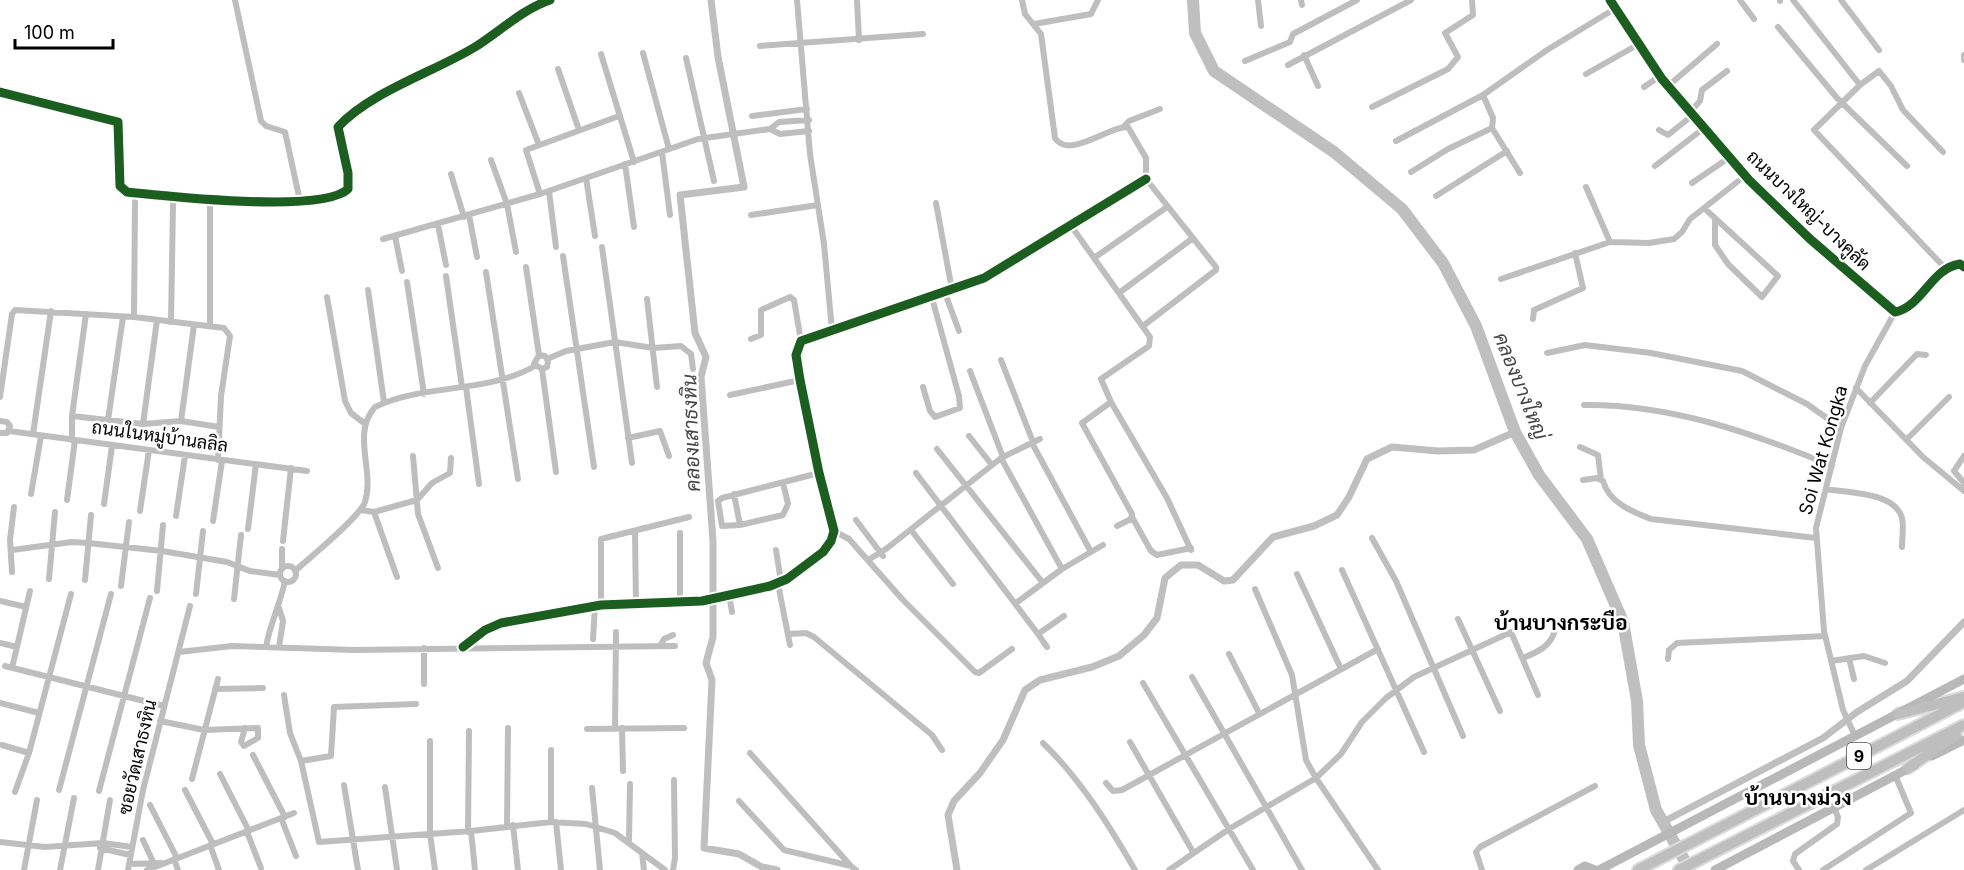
<svg xmlns="http://www.w3.org/2000/svg" width="1964" height="870" font-family="Inter,Sarabun,sans-serif">
	<style>
		.lines { fill: none; stroke-linecap: round; stroke-linejoin: round }
		.canal { stroke: #bfbfbf; stroke-width: 7 }
		.river { stroke: #bfbfbf; stroke-width: 12 }
		.trunk-casing { stroke: #dbdbdb; stroke-width: 14 }
		.minor { stroke: #bebebe; stroke-width: 6 }
		.tertiary { stroke: #bebebe; stroke-width: 8 }
		.secondary { stroke: #b8b8b8; stroke-width: 9 }
		.trunk { stroke: #bebebe; stroke-width: 10 }
		.cycleway-casing { stroke: #fff; stroke-width: 13 }
		.cycleway { stroke: #1b5e20; stroke-width: 9 }
		.labels { text-anchor: middle; dominant-baseline: central; stroke-width: 5; stroke-linejoin: round; paint-order: stroke }
		.shield { fill: #fff; stroke: #4c4c4c; stroke-width: 1.5 }
		.shield-label { font-size: 16px; font-weight: bold; fill: #000 }
		.street-label { font-size: 18px; fill: #000; stroke: #fff }
		.water-label { font-size: 20px; font-style: italic; fill: #444; stroke: #fff }
		.quarter-label { font-size: 21px; font-weight: bold; fill: #000; stroke: #fff }
	</style>
	<rect width="100%" height="100%" fill="#fff"/>
	<g class="lines">
		<path class="canal" d="M711 0 718 57 744 187 680 195 695 333 706 357 701 377 713 541V637L706 663 712 680 704 848 739 854 762 867 777 870
			M1663 822 1823 738 1857 712 1907 681 1964 622
			M957 870 948 815 954 801 980 773 1003 740 1025 690 1040 680 1092 667 1119 656 1144 635 1157 618 1165 578 1181 565H1198L1224 581 1233 580 1273 537 1314 526 1337 515 1349 497 1367 459 1392 447 1438 451 1474 450 1515 432"/>
		<path class="river" d="M1193 0 1195 33 1214 71 1334 152 1402 209 1443 263 1476 326 1515 432 1539 475 1587 539 1623 622 1637 701 1639 745 1656 810 1690 870"/>
		<g class="trunk-casing">
			<path id="trunk" d="M1898 714 1964 697
				M1908 768 1956 735
				M1638 870 1964 702
				M1679 870 1964 725"/>
		</g>
		<path class="minor" d="M235 0 261 121 266 126 285 132 300 201
			M797 0 810 154 824 244 832 330
			M857 0 859 40
			M1022 0 1025 14 1041 34 1055 138C1069 160 1108 126 1128 127L1146 158V179L1216 267V270L1143 326
			M1258 0 1261 26
			M1301 0 1302 5
			M1740 0 1754 19
			M1780 0V1
			M1793 0 1860 85
			M1841 0 1879 50
			M1034 24 1091 14 1098 0
			M1778 27 1837 98 1907 166
			M760 46 923 34
			M643 53 669 149
			M601 54 634 162
			M1304 55 1318 86
			M1964 55V60
			M686 58 714 181
			M1245 61 1290 42 1293 34 1357 0
			M1288 65 1411 0
			M558 69 579 130
			M1586 74 1639 44
			M1668 86 1717 44
			M1644 87 1660 76
			M0 92 118 122 120 186 127 192C167 196 322 214 348 189V173L338 127C370 92 434 72 475 47 499 32 523 9 550 0
			M519 93 539 145
			M1483 95 1493 118 1492 128 1520 173
			M1372 107 1448 69 1458 57 1445 33 1473 15 1472 0
			M1690 112 1700 101 1702 90 1727 71
			M752 116 807 109
			M809 120 779 122 770 129 780 134 809 131
			M1124 126 1129 121 1160 109
			M1659 130 1668 135 1693 115
			M1396 141 1483 95 1547 50 1616 8
			M662 152 670 215
			M1943 152 1903 110 1891 86 1879 71 1860 85 1814 130 1945 268
			M491 160 507 204 516 252
			M625 164 634 227
			M1655 166 1704 128
			M1411 172 1448 149 1492 128
			M451 174 464 217
			M586 178 595 236
			M1692 183 1730 157
			M1586 187 1610 242
			M549 191 556 247
			M540 194 526 150 619 116
			M1436 196 1507 151
			M936 203 952 290
			M1704 208 1778 276 1762 297 1728 264 1715 245V220
			M469 215 477 257
			M751 215 818 205
			M438 225 446 265
			M1072 227 1150 337 1149 346 1101 379 1111 402 1167 498 1191 550
			M395 236 402 271
			M383 239 540 194 698 139 770 129
			M602 247 632 463
			M563 256 594 467
			M1094 258 1167 207
			M526 267 539 355 534 364 542 369 547 367 548 361 545 356 539 355
			M486 272 518 479
			M446 276 462 387
			M1501 279 1610 242 1649 243 1674 239 1682 232 1690 219 1746 175
			M407 282 424 394
			M368 290 384 402
			M945 293 959 331
			M1119 293 1193 238
			M327 297 345 401 351 413 364 423
			M647 299 657 387
			M134 317 135 202
			M1533 319 1534 310 1583 288 1575 253
			M171 322 173 204
			M210 326V206
			M751 339 761 335V310L790 297 794 300 801 341
			M1547 353 1585 345 1651 353 1742 371 1807 404 1841 428
			M547 359 566 351 615 342 653 348 681 346 691 354 693 369
			M1001 360 1033 442
			M542 369 556 472
			M970 371 1003 457
			M466 387 479 484
			M923 387 930 411 935 417 960 408 959 396 932 298
			M1856 388 1923 457 1964 491
			M730 395 800 380
			M0 397 12 314 15 310 134 317 224 328 230 336 221 396 218 460
			M1111 402 1082 423 1132 514 1131 519 1117 526
			M1870 403 1917 354 1926 355
			M1584 405C1670 404 1753 433 1832 466
			M72 416 86 314
			M108 420 123 317
			M0 421 7 422 10 426 7 433H0
			M181 421 194 325
			M143 424 157 320
			M9 431 307 471
			M33 434 51 311
			M969 436 992 465
			M628 438 660 431 669 456
			M72 440V416L143 424 181 421 219 427
			M1906 440 1949 397
			M1032 443 1091 552
			M1580 447 1598 455 1601 480
			M937 449 1043 583
			M413 456 418 514 438 568
			M1964 456 1954 471 1964 483
			M1001 458 1062 569
			M916 473 1038 634 1064 616
			M1583 480 1597 478 1603 481C1609 503 1633 512 1651 519L1816 538
			M783 483 788 504 783 515 740 525 722 526 718 501 722 498 819 473
			M1826 489C1848 493 1895 492 1902 518 1904 527 1902 538 1902 547
			M31 494 41 436
			M734 494 740 525
			M67 500 75 440
			M104 504 112 446
			M361 510 374 512 417 500 432 483 450 473 451 458
			M140 511 149 450
			M374 512 397 577
			M176 516 185 456
			M1132 517 1151 551 1157 555 1191 548
			M856 520 883 556
			M213 521 222 461
			M248 529 256 464
			M911 530 953 584
			M834 531 849 539 903 600 975 672 979 673 1012 649
			M635 533 636 605
			M680 533V603
			M1372 538 1396 581 1463 736
			M283 541 291 468
			M282 549V569
			M12 550 72 542 88 543 162 551 227 562 250 571 280 575
			M776 550 781 582
			M868 560 886 549 1001 458 1040 439
			M280 574a8 8 0 1 1 16 0a8 8 0 1 1-16 0Z
			M1342 570 1424 752
			M295 571C309 558 360 517 365 502 375 470 351 434 375 407 425 383 486 394 535 366
			M12 572 10 540 14 507
			M1297 574 1341 669
			M49 579 55 512
			M85 580 91 515
			M778 584 790 645
			M121 586 129 522
			M1255 589 1292 675 1306 760 1316 778 1378 870
			M157 591 163 525
			M196 594 203 531
			M729 595 732 612
			M234 599 241 535
			M0 601 26 607
			M1016 603 1062 569 1103 545
			M601 605V539L689 517
			M279 608 283 621 279 647
			M1458 619 1500 711
			M789 634 806 633 814 637 932 735 942 750
			M1038 634 1047 647
			M593 639 595 606
			M0 643 17 647
			M660 646 664 639 673 635
			M266 647C270 623 280 605 285 581
			M463 647 485 630 501 623 601 605 702 601 770 586 787 579 823 552 831 541 834 531 819 473 800 380 796 355 801 341 984 278 1146 179
			M179 652 232 646 355 650 675 646
			M1229 654 1259 713
			M1523 658C1538 652 1551 646 1555 630
			M1849 658 1854 679
			M1668 659 1669 650 1677 643 1825 636
			M1831 661 1864 656 1885 663
			M5 666 164 706
			M12 668 30 591
			M1192 677 1302 870
			M1143 683 1253 870
			M424 684V648
			M215 689 263 688
			M284 695 290 733 301 761 319 842 471 831 551 822 586 824 615 833 665 870
			M0 703 39 713
			M160 721 204 730 258 728V738L244 746 241 742 245 728
			M622 728 623 771
			M587 729 684 728
			M615 729 616 632
			M1855 736 1843 710 1824 631 1816 528 1841 428 1865 366 1895 312
			M430 741V834L435 870
			M1130 742 1193 852
			M1043 743C1081 780 1109 825 1135 870
			M2 745 29 753
			M551 750V822
			M750 753 851 866
			M253 755 285 817
			M301 761 331 756 334 707 416 704
			M220 774 249 831
			M192 779 218 679
			M1106 783 1113 791 1122 790 1378 649
			M344 785 358 870
			M385 787 397 870
			M592 788 600 870
			M59 790 111 594
			M185 790 213 844
			M99 791 150 598
			M15 792 29 753 71 594
			M739 801 784 850 851 866 856 870
			M150 805 177 858
			M281 818 296 856
			M556 822 561 870
			M513 825 518 870
			M507 826 508 728
			M471 831 475 870
			M247 832 261 868
			M468 832 469 731
			M143 840 154 864
			M0 842 45 847 103 843 132 847
			M629 842 630 784
			M210 845 219 870
			M100 848 130 855
			M642 853 644 870
			M174 859 178 870
			M129 864 161 863
			M24 870 37 800
			M60 870 74 798
			M98 870 110 800
			M128 870 143 790 190 606
			M147 870 294 813
			M673 870 675 858 674 780
			M1169 870 1229 829 1316 778 1341 754 1362 722 1386 698 1414 677 1511 632 1538 695
			M1482 870 1476 852 1480 847 1595 786
			M1799 870 1793 861 1795 854 1837 824 1838 817 1833 806
			M1823 870 1911 813 1895 775
			M1866 870 1964 810"/>
		<path class="tertiary" d="M1610 0 1662 79 1749 180 1810 239 1895 312C1922 307 1931 268 1960 264L1964 267"/>
		<path class="secondary" d="M1932 756 1964 740
			M1578 870 1585 866 1595 870
			M1599 870 1964 679
			M1715 870 1915 765"/>
		<use href="#trunk" class="trunk"/>
		<g class="cycleway-casing">
			<path id="cycleway" d="M1610 0 1662 79 1749 180 1810 239 1895 312C1922 307 1931 268 1960 264L1964 267
				M0 92 118 122 120 186 127 192C167 196 322 214 348 189V173L338 127C370 92 434 72 475 47 499 32 523 9 550 0
				M463 647 485 630 501 623 601 605 702 601 770 586 787 579 823 552 831 541 834 531 819 473 800 380 796 355 801 341 984 278 1146 179"/>
		</g>
		<use href="#cycleway" class="cycleway"/>
	</g>
	<g class="labels">
		<rect class="shield" x="1847" y="743" width="24" height="26" rx="4.5"/>
		<g class="shield-label">
			<text x="1859" y="756">9</text>
		</g>
		<g class="street-label">
			<text transform="translate(1809 210) rotate(44)">ถนนบางใหญ่-บางคูลัด</text>
			<text transform="translate(160 436) rotate(8)">ถนนในหมู่บ้านลลิล</text>
			<text transform="translate(1823 450) rotate(-74)">Soi Wat Kongka</text>
			<text transform="translate(137 757) rotate(-77)">ซอยวัดเสาธงหิน</text>
		</g>
		<g class="water-label">
			<text transform="translate(1521 386) rotate(68)">คลองบางใหญ่</text>
			<text transform="translate(691 433) rotate(-92)">คลองเสาธงหิน</text>
		</g>
		<g class="quarter-label">
			<text x="1561" y="622">บ้านบางกระบือ</text>
			<text x="1798" y="797">บ้านบางม่วง</text>
		</g>
	</g>
	<path d="M15 39v9h98v-9" fill="none" stroke="#000000" stroke-width="3"/>
	<text x="24" y="39" font-size="18" fill="#000000" stroke="#ffffff" stroke-width="4.5" paint-order="stroke">100 m</text>
</svg>
